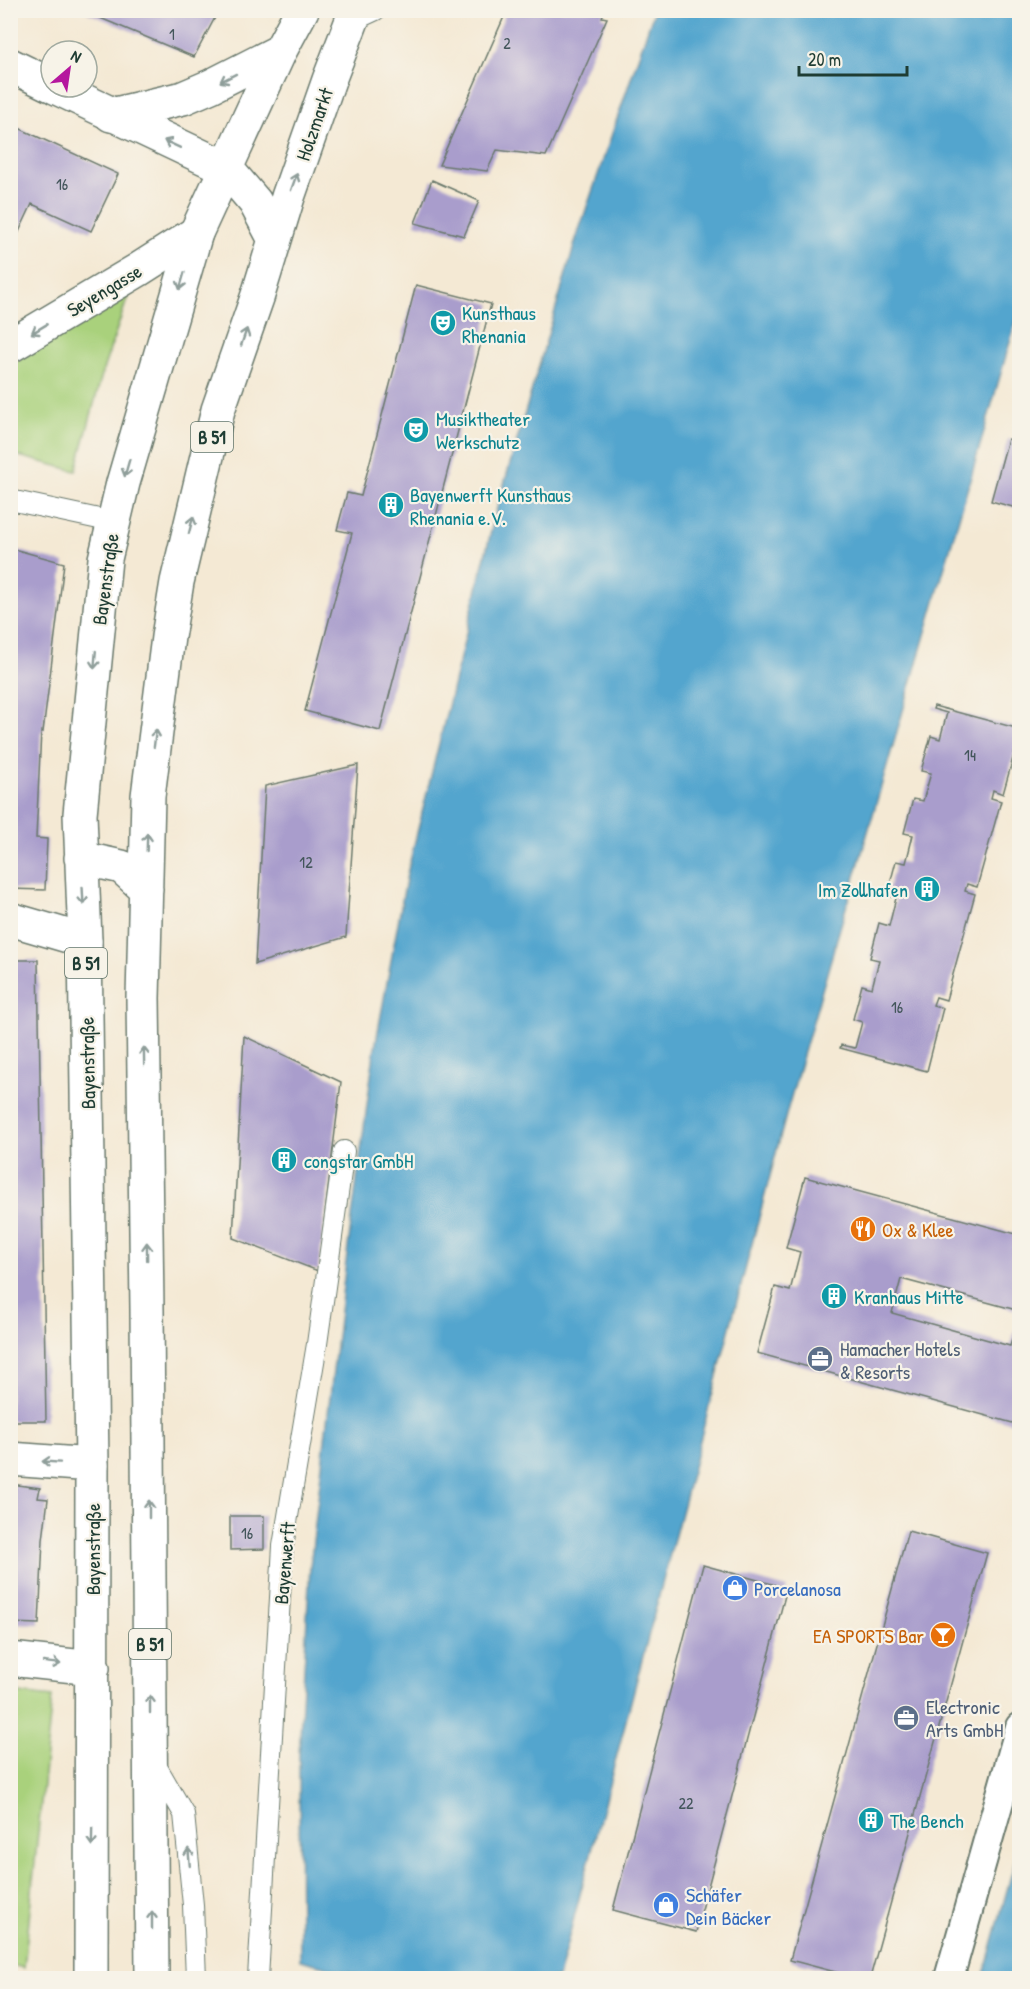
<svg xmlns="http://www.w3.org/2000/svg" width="1030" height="1989" font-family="'Patrick Hand',sans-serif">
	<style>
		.green { fill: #a9d17c; stroke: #648758; stroke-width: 1.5 }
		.water { fill: #53a5ce; stroke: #397181; stroke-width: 1.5 }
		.building { fill: #a99dcc }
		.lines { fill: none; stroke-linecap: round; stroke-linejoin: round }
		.service-casing { stroke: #6a796c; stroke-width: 22 }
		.pedestrian-casing { stroke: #6a796c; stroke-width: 32 }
		.minor-casing { stroke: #6a796c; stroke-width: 36 }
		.tertiary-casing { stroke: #6a796c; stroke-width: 36 }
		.primary-casing { stroke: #6a796c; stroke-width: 36 }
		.service { stroke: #fff; stroke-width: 20 }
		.pedestrian { stroke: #fff; stroke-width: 28 }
		.minor { stroke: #fff; stroke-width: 33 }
		.tertiary { stroke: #fff; stroke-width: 33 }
		.primary { stroke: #fff; stroke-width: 33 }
		.oneway { stroke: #8f9e9a }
		.labels { text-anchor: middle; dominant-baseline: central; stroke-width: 4.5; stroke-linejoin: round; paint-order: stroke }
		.number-label { font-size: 16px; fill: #42555a }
		.shield { fill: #f7f3e8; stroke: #60746a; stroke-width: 1.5 }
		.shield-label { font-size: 18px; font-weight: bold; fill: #1f3d34 }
		.street-label { font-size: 20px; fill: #1f3d34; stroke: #f7f3e8 }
		.culture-label { font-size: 20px; fill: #0d838f; stroke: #f7f3e8; text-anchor: start }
		.food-label { font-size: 20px; fill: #c56008; stroke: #f7f3e8; text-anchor: start }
		.service-label { font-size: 20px; fill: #4e5e75; stroke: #f7f3e8; text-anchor: start }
		.shop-label { font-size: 20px; fill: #366cbe; stroke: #f7f3e8; text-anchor: start }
	</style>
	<rect width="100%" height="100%" fill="#f7f3e8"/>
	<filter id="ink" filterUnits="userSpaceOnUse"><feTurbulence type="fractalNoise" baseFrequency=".0167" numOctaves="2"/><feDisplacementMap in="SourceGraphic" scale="12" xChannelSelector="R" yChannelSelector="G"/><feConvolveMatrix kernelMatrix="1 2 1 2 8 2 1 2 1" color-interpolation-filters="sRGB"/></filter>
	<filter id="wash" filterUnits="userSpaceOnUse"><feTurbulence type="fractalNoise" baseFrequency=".008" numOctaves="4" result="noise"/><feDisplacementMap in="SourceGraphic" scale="24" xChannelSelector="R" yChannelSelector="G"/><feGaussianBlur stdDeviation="1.35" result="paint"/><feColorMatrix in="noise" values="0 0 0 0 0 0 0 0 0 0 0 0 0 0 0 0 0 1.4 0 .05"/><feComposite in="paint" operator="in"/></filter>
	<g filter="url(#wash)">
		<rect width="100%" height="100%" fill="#f4e9d4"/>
		<path class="green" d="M133 282 104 367 76 471 11 454 10 366Z
			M11 1692 52 1697 24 1968 11 1965Z"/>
		<path class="water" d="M654 11H1019V311L789 1104 558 1978H370L300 1960 299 1755 310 1567 345 1269 374 1053 407 874 495 515 577 236Z
			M1019 1846V1978H983Z"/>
		<g id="blocks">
			<path class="building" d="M81 10H219L194 57Z
				M507 10H605L602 17 607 18 546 156 497 150 487 171 439 165Z
				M10 124 118 174 91 231 32 204 10 251Z
				M432 180 479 201 464 236 415 223Z
				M416 285 491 304 380 731 305 711 352 533 337 530 347 493 361 496Z
				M1008 439 1020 442V509L991 501Z
				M10 548 64 563 43 732 41 731 36 838 47 839 45 890 10 889Z
				M934 706 1020 729V733L1003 794 993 790 991 798 1001 801 977 887 967 884 965 891 975 894 946 1000 936 997 933 1005 943 1008 927 1071 840 1048 841 1045 855 1048 862 1022 853 1019 862 985 872 988 879 960 870 958 879 923 889 926 896 898 887 895 896 861 906 863 913 835 904 833 913 799 923 801 931 773 921 771 931 736 940 739 947 713 933 709Z
				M358 765 346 937 255 964 265 786Z
				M10 960H38L46 1421H10Z
				M244 1036 341 1082 318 1271 233 1238Z
				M805 1177 1020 1235V1311L901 1279 892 1313 1010 1346 1020 1315V1425L757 1353 775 1287 790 1291 800 1252 786 1248Z
				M10 1484 40 1488 38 1498 48 1499 43 1540 39 1624 10 1623Z
				M230 1516H264V1549L230 1550Z
				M908 1531 987 1553 870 1978H858L790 1960Z
				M703 1565 787 1588 696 1932 613 1910Z"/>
		</g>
	</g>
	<g filter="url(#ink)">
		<use href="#blocks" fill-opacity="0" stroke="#6a796c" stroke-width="1.5"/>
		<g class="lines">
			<g class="service-casing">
				<path id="service" d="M350 22 376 10
					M10 500 113 522
					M154 1762 184 1814 193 1905 196 1978
					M258 1978 283 1546 317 1344 344 1151"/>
			</g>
			<g class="pedestrian-casing">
				<path id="pedestrian" d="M949 1978 1020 1727"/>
			</g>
			<g class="minor-casing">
				<path id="minor" d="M10 346 138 270 196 233
					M10 919 85 941
					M10 1459 92 1465
					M10 1659 93 1668"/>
			</g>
			<g class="tertiary-casing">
				<path id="tertiary" d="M10 65 51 85
					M55 87 226 168"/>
			</g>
			<g class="primary-casing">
				<path id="primary" d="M111 115 183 98 211 86 280 51
					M226 168 255 202 274 238
					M81 858 122 867 146 889
					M91 1978 92 1465 85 941 80 814 105 559 123 483 196 233 280 51 302 10
					M152 1978 147 1309 143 998 148 796 168 637 177 582 218 410 258 295 288 197 329 80 356 10"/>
			</g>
			<use href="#service" class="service"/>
			<use href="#pedestrian" class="pedestrian"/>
			<use href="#minor" class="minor"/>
			<use href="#tertiary" class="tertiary"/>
			<use href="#primary" class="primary"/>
		</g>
		<defs><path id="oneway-shaft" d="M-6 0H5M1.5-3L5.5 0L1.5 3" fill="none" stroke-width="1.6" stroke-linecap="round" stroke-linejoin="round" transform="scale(1.5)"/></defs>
		<g class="oneway">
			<use href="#oneway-shaft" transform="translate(228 78) rotate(153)"/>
			<use href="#oneway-shaft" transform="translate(172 144) rotate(-155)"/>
			<use href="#oneway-shaft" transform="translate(294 182) rotate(-70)"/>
			<use href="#oneway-shaft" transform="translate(182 281) rotate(106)"/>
			<use href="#oneway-shaft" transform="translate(39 329) rotate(149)"/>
			<use href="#oneway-shaft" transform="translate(244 337) rotate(-71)"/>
			<use href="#oneway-shaft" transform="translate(127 468) rotate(106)"/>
			<use href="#oneway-shaft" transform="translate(191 525) rotate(-76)"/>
			<use href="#oneway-shaft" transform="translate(95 660) rotate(95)"/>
			<use href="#oneway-shaft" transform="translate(155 738) rotate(-83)"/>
			<use href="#oneway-shaft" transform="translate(147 842) rotate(-88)"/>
			<use href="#oneway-shaft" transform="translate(83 896) rotate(87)"/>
			<use href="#oneway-shaft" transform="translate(144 1056) rotate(-91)"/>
			<use href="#oneway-shaft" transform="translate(147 1251) rotate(-91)"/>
			<use href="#oneway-shaft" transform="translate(51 1462) rotate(-176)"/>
			<use href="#oneway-shaft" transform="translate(149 1509) rotate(-90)"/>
			<use href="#oneway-shaft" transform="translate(52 1663) rotate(7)"/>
			<use href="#oneway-shaft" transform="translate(150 1704) rotate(-90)"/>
			<use href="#oneway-shaft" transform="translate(92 1837) rotate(91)"/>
			<use href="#oneway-shaft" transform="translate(189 1857) rotate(-95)"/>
			<use href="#oneway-shaft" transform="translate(152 1920) rotate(-90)"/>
		</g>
	</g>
	<defs>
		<g id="theatre-disc" transform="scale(1.35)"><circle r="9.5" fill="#0f9aa8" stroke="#f7f3e8"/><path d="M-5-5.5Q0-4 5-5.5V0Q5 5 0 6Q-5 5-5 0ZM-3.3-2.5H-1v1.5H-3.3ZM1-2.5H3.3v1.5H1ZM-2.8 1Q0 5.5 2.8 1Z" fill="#fff"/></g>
		<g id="building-disc" transform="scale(1.35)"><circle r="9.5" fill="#0f9aa8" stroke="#f7f3e8"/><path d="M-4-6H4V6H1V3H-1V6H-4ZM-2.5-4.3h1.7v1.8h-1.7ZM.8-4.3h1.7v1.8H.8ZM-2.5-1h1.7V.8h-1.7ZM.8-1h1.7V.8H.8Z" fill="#fff"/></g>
		<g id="restaurant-disc" transform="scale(1.35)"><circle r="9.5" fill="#e8710a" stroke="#f7f3e8"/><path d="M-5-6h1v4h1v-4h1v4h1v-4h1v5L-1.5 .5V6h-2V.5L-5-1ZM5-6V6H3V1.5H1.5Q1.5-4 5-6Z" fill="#fff"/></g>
		<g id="office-disc" transform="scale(1.35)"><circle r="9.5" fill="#5c6f8a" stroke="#f7f3e8"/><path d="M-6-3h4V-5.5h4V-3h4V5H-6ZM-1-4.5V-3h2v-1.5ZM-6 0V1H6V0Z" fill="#fff"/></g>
		<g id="shop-disc" transform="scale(1.35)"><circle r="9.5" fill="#3f7fe0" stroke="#f7f3e8"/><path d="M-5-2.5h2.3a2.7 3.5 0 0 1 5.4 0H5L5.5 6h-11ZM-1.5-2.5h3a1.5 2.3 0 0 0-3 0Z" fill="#fff"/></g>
		<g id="bar-disc" transform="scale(1.35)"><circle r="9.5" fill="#e8710a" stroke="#f7f3e8"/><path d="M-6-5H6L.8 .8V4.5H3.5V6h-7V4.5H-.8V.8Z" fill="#fff"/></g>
	</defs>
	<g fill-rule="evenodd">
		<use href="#theatre-disc" x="443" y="323"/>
		<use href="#theatre-disc" x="416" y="430"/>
		<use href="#building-disc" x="391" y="505"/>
		<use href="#building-disc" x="927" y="889"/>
		<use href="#building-disc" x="284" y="1160"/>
		<use href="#restaurant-disc" x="863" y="1229"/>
		<use href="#building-disc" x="834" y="1296"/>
		<use href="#office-disc" x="820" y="1359"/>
		<use href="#shop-disc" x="735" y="1588"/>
		<use href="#bar-disc" x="943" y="1635"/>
		<use href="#office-disc" x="906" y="1718"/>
		<use href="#building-disc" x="871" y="1820"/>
		<use href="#shop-disc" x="666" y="1905"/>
	</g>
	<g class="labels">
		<g class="number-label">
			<text x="172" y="34">1</text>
			<text x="507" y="43">2</text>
			<text x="62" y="184">16</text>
			<text x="970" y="755">14</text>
			<text x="306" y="862">12</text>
			<text x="897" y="1007">16</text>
			<text x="247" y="1533">16</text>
			<text x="686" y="1803">22</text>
		</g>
		<g class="shield">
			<rect x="191" y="422" width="42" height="30" rx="4.5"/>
			<rect x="65" y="948" width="42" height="30" rx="4.5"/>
			<rect x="129" y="1629" width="42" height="30" rx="4.5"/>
		</g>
		<g class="shield-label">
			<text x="212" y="437">B 51</text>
			<text x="86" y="963">B 51</text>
			<text x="150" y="1644">B 51</text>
		</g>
		<g class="street-label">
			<text transform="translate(314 124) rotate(-71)">Holzmarkt</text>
			<text transform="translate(104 290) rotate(-31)">Seyengasse</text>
			<text transform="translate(105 579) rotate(-82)">Bayenstraße</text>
			<text transform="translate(87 1063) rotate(-91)">Bayenstraße</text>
			<text transform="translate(92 1549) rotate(-90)">Bayenstraße</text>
			<text transform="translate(284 1563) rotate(-85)">Bayenwerft</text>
		</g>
		<g class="culture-label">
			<text x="462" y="312">Kunsthaus<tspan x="462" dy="23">Rhenania</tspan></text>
			<text x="436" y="418">Musiktheater<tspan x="436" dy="23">Werkschutz</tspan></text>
			<text x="410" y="494">Bayenwerft Kunsthaus<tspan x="410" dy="23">Rhenania e.V.</tspan></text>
			<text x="908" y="889" text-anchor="end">Im Zollhafen</text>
			<text x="304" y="1160">congstar GmbH</text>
			<text x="854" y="1296">Kranhaus Mitte</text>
			<text x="890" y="1820">The Bench</text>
		</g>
		<g class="food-label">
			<text x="882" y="1229">Ox &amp; Klee</text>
			<text x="924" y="1635" text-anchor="end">EA SPORTS Bar</text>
		</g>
		<g class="service-label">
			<text x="840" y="1348">Hamacher Hotels<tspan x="840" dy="23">&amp; Resorts</tspan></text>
			<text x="926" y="1706">Electronic<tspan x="926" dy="23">Arts GmbH</tspan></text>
		</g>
		<g class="shop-label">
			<text x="754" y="1588">Porcelanosa</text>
			<text x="686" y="1894">Schäfer<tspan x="686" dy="23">Dein Bäcker</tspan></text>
		</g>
	</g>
	<rect width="1030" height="1989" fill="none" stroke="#f7f3e8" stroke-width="36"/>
	<g transform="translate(69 69) rotate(29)"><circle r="28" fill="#f7f3e8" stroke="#a1aaa0" stroke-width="1.5"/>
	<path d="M0-4.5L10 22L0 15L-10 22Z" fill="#b5179e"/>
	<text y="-9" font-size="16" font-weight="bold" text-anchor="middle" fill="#1f3d34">N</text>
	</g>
	<path d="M799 66v9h108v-9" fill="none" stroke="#1f3d34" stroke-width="3"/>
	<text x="808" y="66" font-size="18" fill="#1f3d34" stroke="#f7f3e8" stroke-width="4.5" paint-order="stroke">20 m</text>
</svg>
